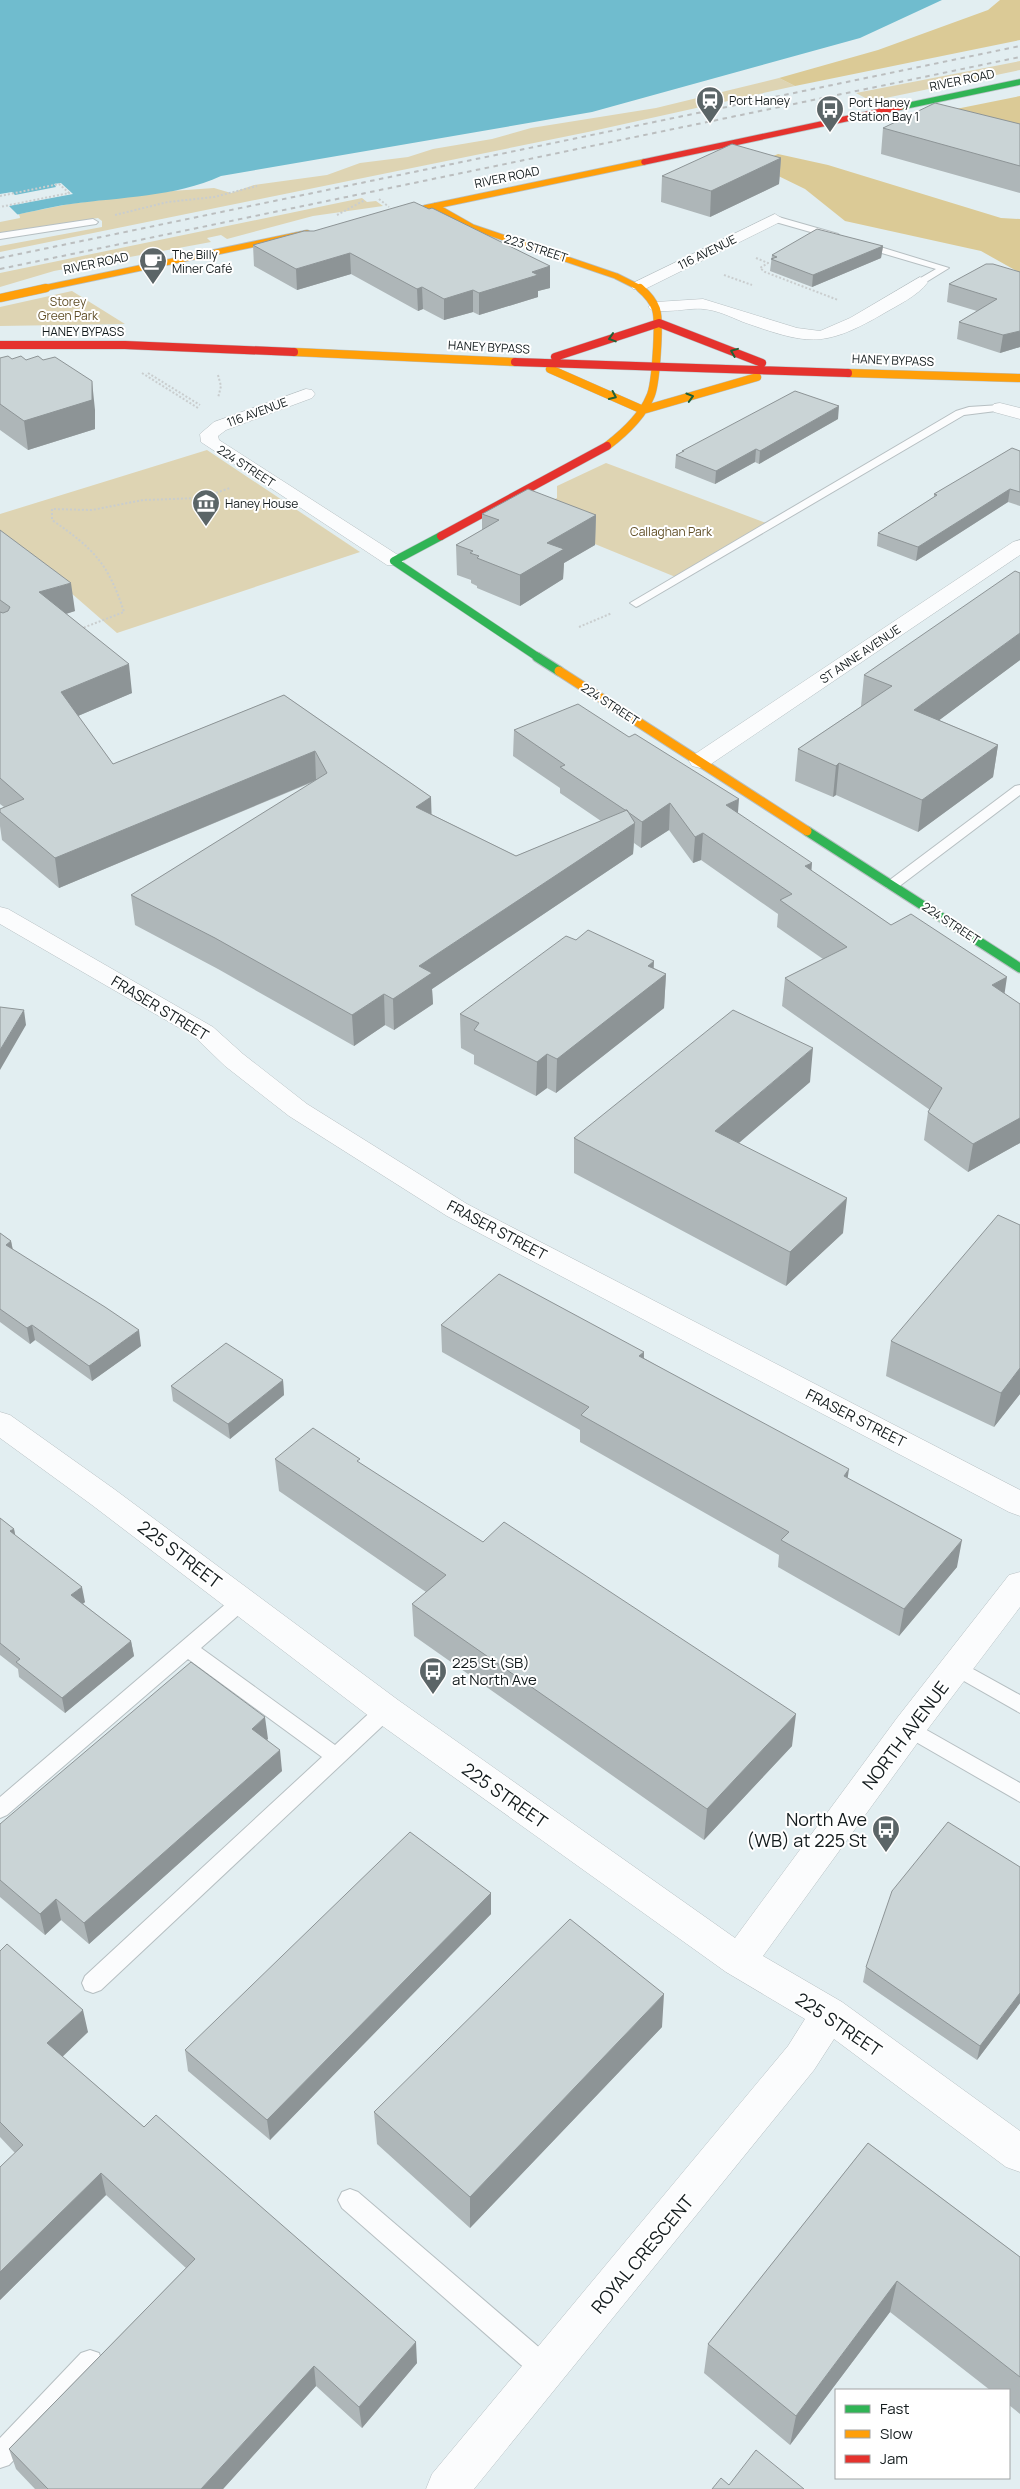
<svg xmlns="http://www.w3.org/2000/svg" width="1020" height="2489" font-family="Manrope,sans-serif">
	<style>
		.green { fill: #ded4b3 }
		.forest { fill: #dbca96 }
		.water { fill: #70bcce }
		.pier { fill: #e2eef1 }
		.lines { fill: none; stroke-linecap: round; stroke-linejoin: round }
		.lane-casing { stroke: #b6bfc2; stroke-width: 2 }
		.street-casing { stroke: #b6bfc2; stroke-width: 1 }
		.fast-far2-casing { stroke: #b6bfc2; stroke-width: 7 }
		.fast-far1-casing { stroke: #b6bfc2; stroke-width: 9 }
		.fast-casing { stroke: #b6bfc2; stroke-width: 11 }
		.slow-far2-casing { stroke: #b6bfc2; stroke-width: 7 }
		.slow-far1-casing { stroke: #b6bfc2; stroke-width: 9 }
		.slow-casing { stroke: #b6bfc2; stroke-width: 11 }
		.jam-far1-casing { stroke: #b6bfc2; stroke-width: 7 }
		.jam-casing { stroke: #b6bfc2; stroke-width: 9 }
		.path { stroke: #c9cdce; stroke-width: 2; stroke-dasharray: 2 2; stroke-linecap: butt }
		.lane { fill: #fbfcfd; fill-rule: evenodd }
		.street { fill: #fbfcfd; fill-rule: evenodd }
		.fast-far2 { stroke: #30b455; stroke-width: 5.5 }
		.fast-far1 { stroke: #30b455; stroke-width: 8 }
		.fast { stroke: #30b455; stroke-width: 9 }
		.slow-far2 { stroke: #ff9f0a; stroke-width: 5.5 }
		.slow-far1 { stroke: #ff9f0a; stroke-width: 8 }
		.slow { stroke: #ff9f0a; stroke-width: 9 }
		.jam-far1 { stroke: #e5322d; stroke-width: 5.5 }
		.jam { stroke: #e5322d; stroke-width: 8 }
		.rail { stroke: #bbbebf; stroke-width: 2; stroke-dasharray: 4.5 4.5; stroke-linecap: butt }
		.wall { fill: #aeb6b8 }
		.shaded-wall { fill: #8d9496 }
		.building { fill: #cad4d6; stroke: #8d9496 }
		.oneway { stroke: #206036 }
		.labels { text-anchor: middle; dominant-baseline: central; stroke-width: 4; stroke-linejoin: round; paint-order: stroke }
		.far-street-label { font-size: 12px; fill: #131b1d; stroke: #fff }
		.far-poi-label { font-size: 12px; fill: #131b1d; stroke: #fff; text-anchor: start }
		.far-park-label { font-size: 12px; fill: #614f27; stroke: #fff }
		.street-label { font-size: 15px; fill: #131b1d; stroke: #fff }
		.poi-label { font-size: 15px; fill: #131b1d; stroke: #fff; text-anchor: start }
		.near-street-label { font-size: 18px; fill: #131b1d; stroke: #fff }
		.near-poi-label { font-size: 18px; fill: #131b1d; stroke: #fff; text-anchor: end }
	</style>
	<rect width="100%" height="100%" fill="#e2eef1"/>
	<path class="green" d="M1020 61V70L871 101 856 93Z
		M779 78 795 86 588 132 0 252V246L102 227V221L98 218 0 233V222L20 218 19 214 69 204 172 191 214 188 231 193 254 185 327 175 360 163 408 157 433 149 492 139 531 128 656 108Z
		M362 198 367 202 376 201 383 206 313 216 227 239 221 235 207 238 211 242 54 271 0 287V273Z
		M72 291 125 324 0 326V307Z
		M207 450 360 552 117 633 0 531V514Z
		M606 463 769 524 678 578 524 515 557 498V486Z"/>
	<path class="forest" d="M1000 0H1020V40L795 86 779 78 878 50 988 10Z
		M1020 96V137L946 111Z
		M778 154 828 165 1001 218 1020 219V273L981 251 845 221 805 189 754 164Z"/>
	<path class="water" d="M0 0H942L860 38 592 112 221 176C175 197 121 197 71 204 47 207 24 214 0 218Z"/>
	<path class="pier" d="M61 183 73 194 9 206 20 217 0 220V194L12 192 15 195 56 187 54 184Z"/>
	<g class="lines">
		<g class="lane-casing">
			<path id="lane" d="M775 216 838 234 840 236 835 239 772 221V217Z
				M93 219 98 222 96 224 0 239V233Z
				M858 242H864L949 268 923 284H917V280L936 269 858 246Z
				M1000 405 1005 408 1004 410 964 415 640 605 636 607 630 603 956 411 969 407Z
				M1020 785V795L897 888H887L885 885 887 882 1015 786Z
				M242 1594 249 1596 251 1601 249 1606 201 1648 335 1745 379 1704 386 1702 393 1704 396 1710 393 1716 101 1990 93 1993 85 1990 82 1983 85 1976 322 1757 188 1659 7 1815 0 1818V1797L235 1596Z
				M955 1659 1020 1695V1713L948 1672 945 1667 948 1662Z
				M909 1720 1020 1783V1802L902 1734 899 1728 902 1722Z
				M350 2189 358 2192 555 2361 558 2370 555 2379 546 2382 537 2379 342 2208 338 2200 342 2192Z
				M90 2350 99 2353 102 2362 99 2371 9 2465 0 2468V2438L81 2353Z"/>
		</g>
		<g class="street-casing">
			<path id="street" d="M775 214 783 219 780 222 645 289H633L631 286 633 283Z
				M920 277 928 282C918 296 896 306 881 315 822 349 806 344 743 322 731 317 717 310 703 309 691 307 654 316 648 307L656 302 703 299 797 328 820 331 850 318Z
				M306 389 312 390 315 394 312 398 226 430 218 436 219 440 401 557 404 561 401 565H387L201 442 200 434 214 422Z
				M1000 403 1020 408V419L994 412 991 408 994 404Z
				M1020 540V555L708 766 700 768 692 766 689 761 692 756 1013 542Z
				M0 907 8 909 213 1027 243 1054 307 1104 467 1204 1020 1490V1516L1009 1512 447 1216 289 1116 225 1066 195 1037 0 924Z
				M0 1412 10 1415 114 1489 398 1700 735 1938 897 1718 1009 1575 1020 1572V1607L921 1738 763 1956 842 2002 1020 2131V2172L1006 2167 834 2039 814 2070 474 2489H426L432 2474 788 2046 805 2019 726 1972 374 1720 92 1505 0 1438Z"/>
		</g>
		<g class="fast-far2-casing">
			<path id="fast-far2" d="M901 107 1020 82"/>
		</g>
		<g class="fast-far1-casing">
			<path id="fast-far1" d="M441 536 394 561 539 658"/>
		</g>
		<g class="fast-casing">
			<path id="fast" d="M537 657 559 671
				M807 831 1020 968"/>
		</g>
		<g class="slow-far2-casing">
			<path id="slow-far2" d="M435 206 472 227 616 276 642 289
				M425 208 644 162
				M40 289 307 233"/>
		</g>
		<g class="slow-far1-casing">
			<path id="slow-far1" d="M0 298 46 288
				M294 352 515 362
				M550 369 643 410 757 377
				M848 373 1020 378
				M607 446C624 433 642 417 650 397 656 386 660 321 656 309 653 301 647 294 640 288"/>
		</g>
		<g class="slow-casing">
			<path id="slow" d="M559 671 807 831"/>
		</g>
		<g class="jam-far1-casing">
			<path id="jam-far1" d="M644 162 901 107"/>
		</g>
		<g class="jam-casing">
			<path id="jam" d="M0 345H125L294 352
				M555 357 659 323 762 363
				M515 362 848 373
				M441 536 607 446"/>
		</g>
		<path class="path" d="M0 196 59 184 69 193 0 207
			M379 199 389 207
			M115 215 168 202 214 197 257 186
			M337 215 365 200
			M756 258 768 263 760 268 765 272 838 300
			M724 275 752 285
			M142 373 198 408
			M148 373 200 405
			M218 375 221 386 218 398
			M579 627 612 613
			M80 629 124 612C108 563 94 549 52 520V509L92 510 143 500 201 498 230 488"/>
		<use href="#lane" class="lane"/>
		<use href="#street" class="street"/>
		<use href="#fast-far2" class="fast-far2"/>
		<use href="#fast-far1" class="fast-far1"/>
		<use href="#fast" class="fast"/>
		<use href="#slow-far2" class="slow-far2"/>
		<use href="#slow-far1" class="slow-far1"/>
		<use href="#slow" class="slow"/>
		<use href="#jam-far1" class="jam-far1"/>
		<use href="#jam" class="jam"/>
		<path class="rail" d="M0 258 1020 46
			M0 269 1020 57"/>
	</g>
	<path class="wall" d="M1020 124V193L881 154 883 128Z
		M781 158 779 184 710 217 661 202 662 176Z
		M253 245 550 266V288L538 291V297L479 315 473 312 444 320 423 309 418 311 351 274 297 290 254 266Z
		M883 246 881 258 812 287 770 271 772 255Z
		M1020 272V347L1000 353 957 339 959 322 977 311 947 302 949 284Z
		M0 358 95 410V429L28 450 0 430Z
		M838 419 759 464 755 462 715 484 675 468 676 455 682 452V451Z
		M1020 451V506L1008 502 916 561 877 546 878 533 934 497V494Z
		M482 514 596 515 595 545 564 563 563 579 520 606 477 588V586L471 583V580L457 575 456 545 482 530Z
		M0 530 75 611 66 614 132 693 78 716 113 764 284 695 431 797V814L516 856 601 821 560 793V788L513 756 514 730 738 813 812 871 891 925 1004 994 1020 1004V1143L968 1172 924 1140 928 1112 930 1110 782 1006 785 978 823 959 777 927 778 914 701 860 693 863 669 830 641 848 634 843 633 854 432 989 433 1004 394 1030 385 1025 354 1046 218 969 135 925 131 895 313 782 59 888 2 840 0 826V809L4 807 0 804Z
		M1020 573V660L939 720 998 745 993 777 918 832 836 795 833 797 795 781 798 749 862 706H861L864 675Z
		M576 940 654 968 666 974 664 1008 556 1093 547 1088 536 1096 474 1064V1055L461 1048 460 1014Z
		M810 1082 739 1143 843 1233 786 1286 574 1173V1138Z
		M1020 1225V1394L994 1427 886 1376 891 1341Z
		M0 1233 11 1241 13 1250 141 1346 92 1381 35 1340 30 1344 0 1322Z
		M441 1325 644 1352V1358L848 1478 957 1567 899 1636 778 1567 779 1555 580 1442V1430L442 1352Z
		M283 1380 284 1395 230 1439 173 1401 171 1386Z
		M275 1459 360 1463 792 1746 704 1840 414 1636 412 1604 426 1592 279 1491Z
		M0 1518 14 1529 15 1535 85 1602 83 1604 131 1641 134 1656 65 1713 19 1677 18 1669 0 1655Z
		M268 1739 267 1740 282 1771 89 1944 61 1920 45 1935 0 1897V1824Z
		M1020 1867V2003L977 2060 863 1982 866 1967Z
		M491 1893V1914L270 2140 188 2071 185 2050Z
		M0 1951 88 2032 62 2056 417 2363 362 2428 316 2386 223 2489H35L16 2469 9 2449 186 2268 106 2195 0 2300V2167L15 2153 0 2137Z
		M662 2027 470 2228 377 2144 374 2112Z
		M868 2143 1020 2257V2414L1009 2405V2390H990L890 2312 790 2445 704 2373 708 2344Z"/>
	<path class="shaded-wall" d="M781 158 779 184 710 217 711 191Z
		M883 246 881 258 812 287 813 275Z
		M350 253 351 274 297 290 296 269Z
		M550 266V288L538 291V297L479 315V293L532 272Z
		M422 287 423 309 418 311 417 289Z
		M473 290V312L444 320V299Z
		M1020 331V347L1000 353 1003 335Z
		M92 381 95 410V429L28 450 24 421Z
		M839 406 838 419 759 464 760 451Z
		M756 449 755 462 715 484 716 471Z
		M1010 489 1008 502 916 561 918 547Z
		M596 515 595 545 564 563 563 579 520 606V575L547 543Z
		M71 583 75 611 43 621 39 592Z
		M1020 633V660L910 742 914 710Z
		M129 664 132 693 66 721 61 692Z
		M998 745 993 777 918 832 922 800Z
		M315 751 316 780 59 888 55 858Z
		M839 763 836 795 833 797 836 766Z
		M431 797 432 827 416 807Z
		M739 799 737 825 726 805Z
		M670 803 669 830 641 848 642 822Z
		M635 823 633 854 432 989 433 1004 394 1030 393 999 419 966Z
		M703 833 701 860 693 863 695 837Z
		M812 863 810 890 805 866Z
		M654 961 653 984 666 974 664 1008 556 1093 557 1059 648 966Z
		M1007 977 1003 1004 992 985Z
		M384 994 385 1025 354 1046 352 1015Z
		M24 1010 26 1025 0 1070V1050Z
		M813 1048 810 1082 713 1165 715 1131Z
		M547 1054V1088L536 1096 537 1062Z
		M1020 1118V1143L968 1172 973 1144Z
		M847 1198 843 1233 786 1286 790 1252Z
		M11 1241 14 1257 6 1245Z
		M32 1325 35 1340 30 1344 27 1328Z
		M139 1330 141 1346 92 1381 89 1366Z
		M644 1352 643 1379 639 1356Z
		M1020 1368V1394L994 1427 1001 1393Z
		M283 1380 284 1395 230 1439 228 1424Z
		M849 1469 845 1496 844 1476Z
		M14 1529 17 1544 10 1531Z
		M962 1540 957 1567 899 1636 904 1609Z
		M82 1587 85 1602 74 1610 71 1595Z
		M131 1641 134 1656 65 1713 62 1698Z
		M796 1714 792 1746 704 1840 707 1809Z
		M265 1717 268 1739 255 1750 252 1729Z
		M280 1750 282 1771 89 1944 84 1923Z
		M491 1893V1914L270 2140 267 2120Z
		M56 1899 61 1920 45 1935 40 1914Z
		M1020 1993V2003L977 2060 980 2046Z
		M664 1994 662 2027 470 2228V2197Z
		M83 2010 88 2032 53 2066 47 2043Z
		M101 2173 106 2195 0 2300V2272Z
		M897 2281 890 2312 790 2445 796 2416Z
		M416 2342 417 2363 362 2428 359 2407Z
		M314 2366 316 2386 223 2489H201Z"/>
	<path class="building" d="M935 103 1020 124V166L883 128Z
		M732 144 781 158 711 191 662 176Z
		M414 202 429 209 432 208 550 266 532 272 538 275 479 293 473 290 444 299 422 287 417 289 350 253 296 269 253 245 304 231H314Z
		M817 229 883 246 813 275 771 259 777 257 772 255Z
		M986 264H993L1020 272V331L1003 335 959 322 997 299 949 284Z
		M8 356 12 359 21 356 26 360 38 356 43 360 55 357 92 381V400L24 421 0 404V358Z
		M795 391 839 406 760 451 756 449 716 471 676 455 684 451H682Z
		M1012 448 1020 451V492L1010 489 918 547 878 533 937 495 934 494Z
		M528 489 596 515 547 543 564 549 520 575 477 558 479 556 470 553 473 551 456 545 499 520 482 514Z
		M0 530 71 583 39 592 129 664 61 692 113 764 284 695 431 797 416 807 516 856 627 810 635 823 419 966 432 973 393 999 384 994 352 1015 215 938 131 895 327 773 315 751 55 858 0 812V809L24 799 0 778V612L3 613 8 611 10 607 0 600Z
		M1015 571 1020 573V633L914 710 998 745 922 800 839 763 836 766 798 749 892 686 864 675Z
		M578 704 629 737 635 734 739 799 726 805 812 863 805 866 891 925 911 914 1007 977 992 985 1020 1004V1118L973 1144 928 1112 942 1088 785 978 847 947 780 900 792 894 703 833 695 837 670 803 642 822 628 812 627 810H625L560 767 565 765 514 730Z
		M588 930 654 961 648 966 666 974 557 1059 547 1054 537 1062 474 1030 479 1023 460 1014 566 936 576 940Z
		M0 1007 24 1010 0 1050Z
		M733 1010 813 1048 715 1131 847 1198 790 1252 574 1138Z
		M998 1215 1020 1225V1368L1001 1393 891 1341Z
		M0 1233 11 1241 6 1245 105 1307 139 1330 89 1366 32 1325 27 1328 0 1309Z
		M499 1274 644 1352 639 1356 849 1469 844 1476 962 1540 904 1609 781 1540 789 1532 581 1415 589 1407 441 1325Z
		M226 1343 283 1380 228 1424 171 1386Z
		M313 1428 360 1459 357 1461 483 1542 504 1522 796 1714 707 1809 412 1604 446 1575 275 1459Z
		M0 1518 14 1529 10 1531 82 1587 71 1595 131 1641 62 1698 16 1662 20 1659 0 1643Z
		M191 1662 265 1717 252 1729 280 1750 84 1923 56 1899 40 1914 0 1880V1824Z
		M948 1822 1020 1867V1993L980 2046 866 1967 892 1891Z
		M410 1832 491 1893 267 2120 185 2050Z
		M570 1919 664 1994 470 2197 374 2112Z
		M7 1944 83 2010 47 2043 144 2127 156 2115 416 2342 359 2407 314 2366 201 2489H48L9 2449 195 2259 101 2173 0 2272V2167L23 2145 0 2122V1951Z
		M868 2143 1020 2257V2377L897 2281 796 2416 708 2344Z
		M756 2450 804 2489H712L721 2478 729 2485Z"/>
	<defs><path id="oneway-chevron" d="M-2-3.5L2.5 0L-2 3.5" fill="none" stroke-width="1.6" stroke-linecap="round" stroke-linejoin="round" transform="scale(1.25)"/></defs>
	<g class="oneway">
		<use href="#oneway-chevron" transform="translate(612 338) rotate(162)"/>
		<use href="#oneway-chevron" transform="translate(734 352) rotate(-158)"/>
		<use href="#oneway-chevron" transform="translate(613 396) rotate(25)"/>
		<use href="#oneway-chevron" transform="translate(690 397) rotate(-16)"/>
	</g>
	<defs>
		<g id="station-pin" transform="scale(1.4375)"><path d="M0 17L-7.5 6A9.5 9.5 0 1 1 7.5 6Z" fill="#5b6567" stroke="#fff"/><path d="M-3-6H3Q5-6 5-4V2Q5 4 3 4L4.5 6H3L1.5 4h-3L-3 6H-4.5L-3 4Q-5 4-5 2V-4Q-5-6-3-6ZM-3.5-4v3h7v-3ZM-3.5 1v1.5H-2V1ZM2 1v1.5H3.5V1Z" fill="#fff"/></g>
		<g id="bus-pin" transform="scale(1.4375)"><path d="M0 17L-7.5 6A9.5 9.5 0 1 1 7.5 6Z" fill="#5b6567" stroke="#fff"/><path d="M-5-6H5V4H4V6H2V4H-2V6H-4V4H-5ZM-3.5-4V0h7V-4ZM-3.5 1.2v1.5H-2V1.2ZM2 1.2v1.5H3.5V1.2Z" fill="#fff"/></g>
		<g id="cafe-pin" transform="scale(1.4375)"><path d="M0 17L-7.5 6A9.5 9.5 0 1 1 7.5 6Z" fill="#5b6567" stroke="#fff"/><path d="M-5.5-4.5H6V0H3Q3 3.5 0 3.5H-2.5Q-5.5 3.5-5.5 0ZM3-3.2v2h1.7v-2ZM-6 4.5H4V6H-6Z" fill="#fff"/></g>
		<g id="museum-pin" transform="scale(1.4375)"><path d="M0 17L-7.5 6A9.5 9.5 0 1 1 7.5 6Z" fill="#5b6567" stroke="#fff"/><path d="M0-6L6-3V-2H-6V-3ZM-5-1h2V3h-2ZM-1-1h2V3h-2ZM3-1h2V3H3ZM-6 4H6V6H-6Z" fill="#fff"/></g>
	</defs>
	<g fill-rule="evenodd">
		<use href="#station-pin" x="710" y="100"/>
		<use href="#bus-pin" x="830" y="109"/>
		<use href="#cafe-pin" x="153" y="261"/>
		<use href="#museum-pin" x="206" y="503"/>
		<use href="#bus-pin" x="433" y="1671"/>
		<use href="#bus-pin" x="886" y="1829"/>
	</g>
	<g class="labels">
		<g class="far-street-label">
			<text transform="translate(962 80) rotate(-12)">RIVER ROAD</text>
			<text transform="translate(507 177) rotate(-12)">RIVER ROAD</text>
			<text transform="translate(536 248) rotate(18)">223 STREET</text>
			<text transform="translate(707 252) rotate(-26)">116 AVENUE</text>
			<text transform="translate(96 263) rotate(-12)">RIVER ROAD</text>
			<text x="83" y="331">HANEY BYPASS</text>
			<text transform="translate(489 347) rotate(3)">HANEY BYPASS</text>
			<text transform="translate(893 360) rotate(2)">HANEY BYPASS</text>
			<text transform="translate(257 412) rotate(-20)">116 AVENUE</text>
			<text transform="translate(246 466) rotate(33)">224 STREET</text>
			<text transform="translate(860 654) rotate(-34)">ST ANNE AVENUE</text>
			<text transform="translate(610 704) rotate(33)">224 STREET</text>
			<text transform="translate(951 923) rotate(33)">224 STREET</text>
		</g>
		<g class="far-poi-label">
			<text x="729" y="100">Port Haney</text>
			<text x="849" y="102">Port Haney<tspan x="849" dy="14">Station Bay 1</tspan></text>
			<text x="172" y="254">The Billy<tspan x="172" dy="14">Miner Café</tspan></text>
			<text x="225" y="503">Haney House</text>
		</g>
		<g class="far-park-label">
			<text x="68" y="301">Storey<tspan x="68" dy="14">Green Park</tspan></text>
			<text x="671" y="531">Callaghan Park</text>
		</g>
		<g class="street-label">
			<text transform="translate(160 1008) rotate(31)">FRASER STREET</text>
			<text transform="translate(497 1230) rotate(28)">FRASER STREET</text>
			<text transform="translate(856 1418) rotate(27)">FRASER STREET</text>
		</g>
		<g class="poi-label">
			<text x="452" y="1662">225 St (SB)<tspan x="452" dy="17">at North Ave</tspan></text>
		</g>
		<g class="near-street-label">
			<text transform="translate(180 1554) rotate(37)">225 STREET</text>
			<text transform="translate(905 1735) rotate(-53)">NORTH AVENUE</text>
			<text transform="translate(505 1795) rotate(35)">225 STREET</text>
			<text transform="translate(839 2024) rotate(34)">225 STREET</text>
			<text transform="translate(642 2254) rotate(-50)">ROYAL CRESCENT</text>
		</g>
		<g class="near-poi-label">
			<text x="867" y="1819">North Ave<tspan x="867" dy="21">(WB) at 225 St</tspan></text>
		</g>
	</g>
	<rect x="835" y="2389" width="175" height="90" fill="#ffffff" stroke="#a1a4a5"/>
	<rect x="845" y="2405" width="25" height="8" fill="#30b455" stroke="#a1a4a5"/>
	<text x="880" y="2414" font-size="15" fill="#131b1d">Fast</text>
	<rect x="845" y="2430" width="25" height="8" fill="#ff9f0a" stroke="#a1a4a5"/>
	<text x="880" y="2439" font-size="15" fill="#131b1d">Slow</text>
	<rect x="845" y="2455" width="25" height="8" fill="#e5322d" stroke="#a1a4a5"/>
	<text x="880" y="2464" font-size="15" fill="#131b1d">Jam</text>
</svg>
